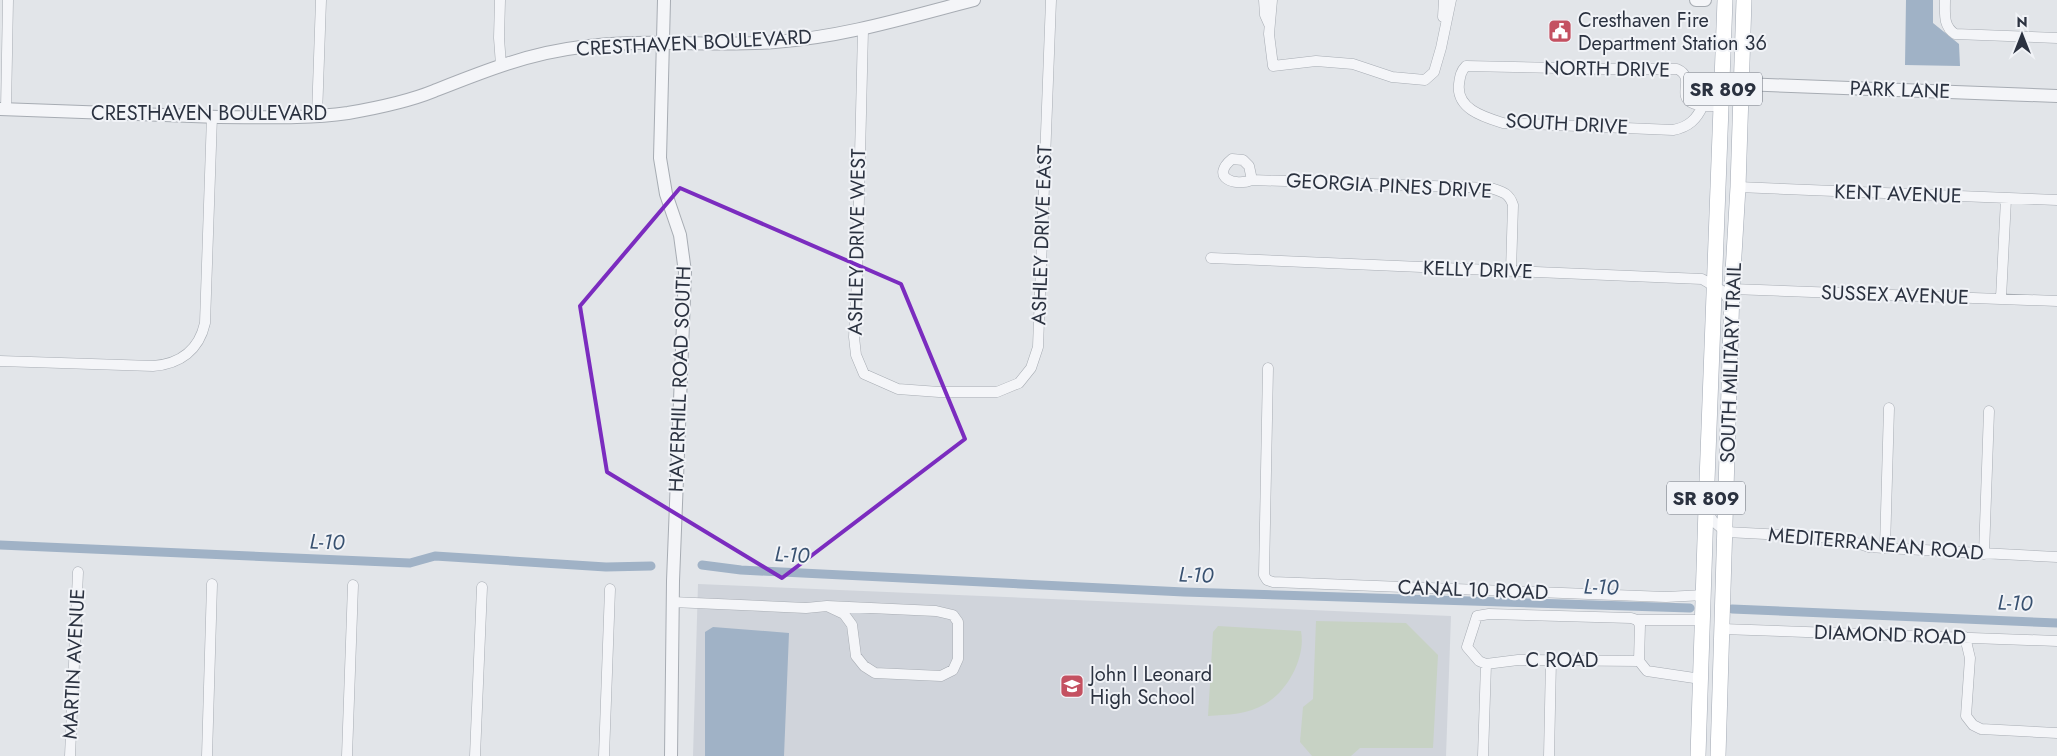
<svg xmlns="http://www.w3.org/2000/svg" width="2057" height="756" font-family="Jost,sans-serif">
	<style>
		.built { fill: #d0d4db }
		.green { fill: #c7d2c4 }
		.water { fill: #a0b2c6 }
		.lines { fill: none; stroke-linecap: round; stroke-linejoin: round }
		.canal { stroke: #a0b2c6; stroke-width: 9 }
		.minor-casing { stroke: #a7acb3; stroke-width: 11 }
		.tertiary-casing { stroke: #a7acb3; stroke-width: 14 }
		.primary-casing { stroke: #a2a9b4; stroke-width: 16 }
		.minor { stroke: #f4f5f8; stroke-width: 10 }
		.tertiary { stroke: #f4f5f8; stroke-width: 12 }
		.primary { stroke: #fff; stroke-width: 15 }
		.marked { fill: none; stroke: #7b2cbf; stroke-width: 4; stroke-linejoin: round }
		.labels { text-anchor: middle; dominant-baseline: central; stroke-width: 4; stroke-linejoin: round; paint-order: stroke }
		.shield { fill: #f1f3f7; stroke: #666c77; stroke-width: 1 }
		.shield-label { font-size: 19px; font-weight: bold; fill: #2b3240 }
		.poi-label { font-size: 20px; fill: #2b3240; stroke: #f1f3f7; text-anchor: start }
		.street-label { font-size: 20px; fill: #2b3240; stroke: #f1f3f7 }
		.water-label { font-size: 21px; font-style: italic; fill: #385170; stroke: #f1f3f7 }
	</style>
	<rect width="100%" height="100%" fill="#e2e5e9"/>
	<path class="built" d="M698 584 1451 616 1446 756H693Z"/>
	<path class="green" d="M1316 621 1406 623 1438 655 1433 748H1360L1351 756H1312L1300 742 1303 707 1313 699Z
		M1218 626 1301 631C1306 657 1288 691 1265 704 1249 714 1227 715 1208 716L1213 632Z"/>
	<path class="water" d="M1906 0H1933V23L1959 44 1960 66 1905 65Z
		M713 627 789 633 784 756H705V632Z"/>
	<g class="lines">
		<path class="canal" d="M0 545 410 563 435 556 606 567 651 566
			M702 565 741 570 1184 592 1690 608
			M1732 609 2057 623"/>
		<g class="minor-casing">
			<path id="minor" d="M500 0 499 38 501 65
				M1264 0 1265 15 1269 24
				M1272 0 1269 34 1273 66 1316 61 1353 64 1392 77 1425 80 1434 72 1441 48 1451 0
				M1945 0C1945 14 1943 26 1955 34L2057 38
				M1443 17 1444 0
				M863 30 857 280 854 337 856 355 864 374 898 389 939 392H997L1019 383 1031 368 1038 347 1051 0
				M1703 105C1697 119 1689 127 1673 130L1503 123C1484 117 1456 109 1459 84 1460 76 1461 71 1466 66L1605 69H1677C1695 77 1679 92 1689 101 1696 107 1714 106 1722 106
				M6 109 8 0
				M317 116 321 0
				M1252 180 1249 166 1243 160 1232 159C1210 177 1234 187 1252 180L1491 188C1503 192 1509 193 1513 205L1511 271
				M1738 187 2057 200
				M1211 258 1702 279 1724 292 1731 304
				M1732 289 2057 301
				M2001 298 2006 199
				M0 361 153 366C180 364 199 350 205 323L212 116
				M1268 368 1264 575 1267 580 1273 582 1666 597 1704 595
				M1707 511 1713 521 1726 532 1841 538 1869 547 1885 548 2057 557
				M1885 548 1889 408
				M1984 554 1989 411
				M672 602 806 608 827 606 844 614 852 625 856 656 864 666 875 673 941 676 953 670 958 659V622L953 615 936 611 827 606
				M1637 620 1640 625 1639 661
				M1722 629 2057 641
				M1965 637 1970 658 1966 716 1973 725 1981 729 2057 733
				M1639 661 1647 671 1701 679
				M1486 664 1518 660 1639 661
				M70 756 78 572
				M207 756 212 584
				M347 756 353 585
				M475 756 482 587
				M604 756 610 589
				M1483 756 1486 664 1479 661 1467 647 1477 616 1489 614 1631 618 1637 620H1703
				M1549 756 1551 660"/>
		</g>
		<g class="tertiary-casing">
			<path id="tertiary" d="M664 0 660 158 666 194 680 235 685 272 673 581 671 756
				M1696 0H1705
				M1742 84 2057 96
				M0 109C73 112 146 115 219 117 262 117 305 119 348 113 377 108 407 102 434 91 482 72 529 53 581 47 646 38 710 47 775 42 844 37 908 17 974 0"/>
		</g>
		<g class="primary-casing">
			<path id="primary" d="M1698 756 1706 508 1725 0
				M1718 756 1732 289 1738 187 1744 0"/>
		</g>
		<use href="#minor" class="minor"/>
		<use href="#tertiary" class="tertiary"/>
		<use href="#primary" class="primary"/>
	</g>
	<path class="marked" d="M680 188 901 284 965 439 782 578 607 472 580 306Z"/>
	<defs>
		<g id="civic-square" transform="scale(1.25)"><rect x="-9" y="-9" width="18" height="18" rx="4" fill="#c45161" stroke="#f1f3f7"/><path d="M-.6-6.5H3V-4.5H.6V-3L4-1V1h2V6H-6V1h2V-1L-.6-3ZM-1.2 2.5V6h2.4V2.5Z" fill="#fff"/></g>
		<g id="school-square" transform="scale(1.25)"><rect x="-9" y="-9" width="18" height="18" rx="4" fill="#c45161" stroke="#f1f3f7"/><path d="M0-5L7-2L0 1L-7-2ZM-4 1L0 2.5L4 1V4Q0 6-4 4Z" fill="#fff"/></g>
	</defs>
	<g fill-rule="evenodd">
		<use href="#civic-square" x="1560" y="31"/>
		<use href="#school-square" x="1072" y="686"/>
	</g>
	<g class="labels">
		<g class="shield">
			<rect x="1684" y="72.5" width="78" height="33" rx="4"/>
			<rect x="1667" y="481.5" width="78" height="33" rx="4"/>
		</g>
		<g class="shield-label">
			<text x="1723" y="89">SR 809</text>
			<text x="1706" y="498">SR 809</text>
		</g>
		<g class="poi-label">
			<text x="1578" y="20">Cresthaven Fire<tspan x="1578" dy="23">Department Station 36</tspan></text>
			<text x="1090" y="674">John I Leonard<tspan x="1090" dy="23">High School</tspan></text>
		</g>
		<g class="street-label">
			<text transform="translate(694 43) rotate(-3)">CRESTHAVEN BOULEVARD</text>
			<text transform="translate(1607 69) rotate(1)">NORTH DRIVE</text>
			<text transform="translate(1900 90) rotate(2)">PARK LANE</text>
			<text x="209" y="113">CRESTHAVEN BOULEVARD</text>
			<text transform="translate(1567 124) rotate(3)">SOUTH DRIVE</text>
			<text transform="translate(1389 186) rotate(3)">GEORGIA PINES DRIVE</text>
			<text transform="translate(1898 194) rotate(2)">KENT AVENUE</text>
			<text transform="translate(1042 235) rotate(-88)">ASHLEY DRIVE EAST</text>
			<text transform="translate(857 242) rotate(-89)">ASHLEY DRIVE WEST</text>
			<text transform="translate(1478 270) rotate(2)">KELLY DRIVE</text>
			<text transform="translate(1895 295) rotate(2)">SUSSEX AVENUE</text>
			<text transform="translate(1731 363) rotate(-88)">SOUTH MILITARY TRAIL</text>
			<text transform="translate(680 379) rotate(-88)">HAVERHILL ROAD SOUTH</text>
			<text transform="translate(1876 544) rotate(5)">MEDITERRANEAN ROAD</text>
			<text transform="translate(1473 590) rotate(2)">CANAL 10 ROAD</text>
			<text transform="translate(1890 635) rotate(2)">DIAMOND ROAD</text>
			<text x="1562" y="660">C ROAD</text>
			<text transform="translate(74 664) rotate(-87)">MARTIN AVENUE</text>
		</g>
		<g class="water-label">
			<text transform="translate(327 542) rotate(2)">L-10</text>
			<text transform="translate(792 555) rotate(3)">L-10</text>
			<text transform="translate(1196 575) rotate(2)">L-10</text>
			<text transform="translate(1601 587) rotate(2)">L-10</text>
			<text transform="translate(2015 603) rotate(2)">L-10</text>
		</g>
	</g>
	<g transform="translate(2022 35)" stroke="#f1f3f7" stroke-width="4" paint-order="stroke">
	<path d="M0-4L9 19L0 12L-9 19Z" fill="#2b3240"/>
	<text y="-8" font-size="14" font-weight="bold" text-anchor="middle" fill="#2b3240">N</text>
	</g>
</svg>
